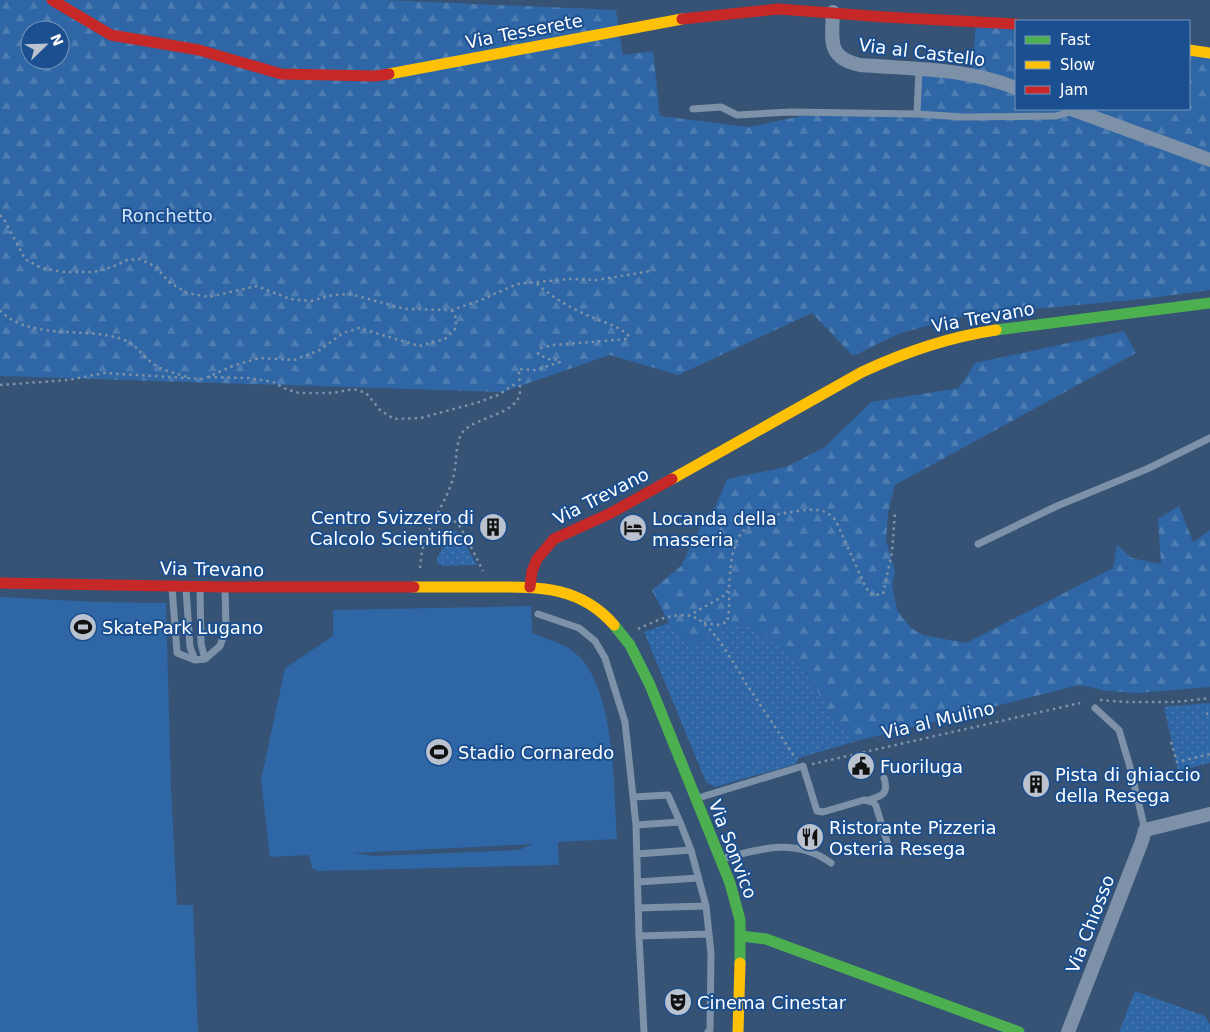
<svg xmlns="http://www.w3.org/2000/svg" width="1210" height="1032" font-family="'DejaVu Sans',sans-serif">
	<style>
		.green { fill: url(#green-dots) }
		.forest { fill: url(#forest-firs); fill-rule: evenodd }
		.pitch { fill: #2f66a5; fill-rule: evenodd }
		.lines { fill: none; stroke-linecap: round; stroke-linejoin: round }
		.path { stroke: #7d92a8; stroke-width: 2.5; stroke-dasharray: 2.5 4; stroke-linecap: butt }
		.lane { stroke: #7d92a8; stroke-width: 7 }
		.street { stroke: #7d92a8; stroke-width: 14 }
		.fast { stroke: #4caf50; stroke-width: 11 }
		.slow { stroke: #ffc107; stroke-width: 11 }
		.jam { stroke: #c62828; stroke-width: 11 }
		.labels { text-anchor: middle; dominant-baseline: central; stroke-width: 4; stroke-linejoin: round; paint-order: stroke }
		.street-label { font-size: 18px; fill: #fff; stroke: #1b4f8f }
		.park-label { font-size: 18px; fill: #cfe3fa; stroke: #1b4f8f }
		.poi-label { font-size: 18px; fill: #fff; stroke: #1b4f8f; text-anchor: start }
	</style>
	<defs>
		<pattern id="green-dots" width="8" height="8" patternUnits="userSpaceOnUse" patternTransform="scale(1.25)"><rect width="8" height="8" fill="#2f66a5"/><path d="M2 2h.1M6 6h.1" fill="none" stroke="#4e7db2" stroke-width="1.8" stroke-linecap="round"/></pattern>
		<pattern id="forest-firs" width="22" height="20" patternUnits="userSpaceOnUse" patternTransform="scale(1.25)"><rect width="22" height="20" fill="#2f66a5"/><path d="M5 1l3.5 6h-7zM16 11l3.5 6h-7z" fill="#4e7db2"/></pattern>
	</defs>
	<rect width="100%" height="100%" fill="#365274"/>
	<path class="green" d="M455 531 458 532 477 565 443 566 437 563V558L452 532Z
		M669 623 687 644 703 642 717 629 733 625H744L767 637 804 670 842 730 857 741 799 758 796 764 715 787 706 782 644 632Z
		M1210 703V763L1178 771 1164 707Z
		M1135 991 1205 1016 1210 1024V1032H1119Z"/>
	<path class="forest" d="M0 0H384L616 10 623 55 653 51 660 116 749 127 815 113 917 114 919 69 972 74 976 21 1016 24V109H1189V50L1210 53V290L1143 299 992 313 955 318 898 334 853 356 812 313 678 375 610 355 503 392 0 376ZM30 30H60V60H30Z
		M1124 331 1136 353 895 485 888 513 886 541 895 571 892 585 897 610 911 628 923 635 966 643 1113 568 1117 545 1132 558 1161 564 1158 519 1179 506 1193 542 1210 530V687L1138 693 1107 691 1085 686H1075L857 741 842 730 804 670 767 637 744 625H733L717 629 703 642 693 645 687 644 669 623 652 590 681 566 704 520 715 508 727 479 786 467 825 447 871 402 959 388 975 363Z"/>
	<path class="pitch" d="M0 597 98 602 166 603 171 786 177 905H193L198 1032H0Z
		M531 606 532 633C544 638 559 642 570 649 617 680 613 788 617 839L558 842 559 865 318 871 312 868 309 855 270 857 261 780 285 668 333 636V610ZM533 844 519 850 375 856 353 853Z"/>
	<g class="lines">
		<path class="path" d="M0 215 4 219 25 259 41 268 64 272H94L112 267 127 260 139 259 155 266 169 282 187 293 209 297 257 286 290 299 311 301 333 295 350 294 405 309 452 310 481 300 517 284 570 279 597 280 651 271
			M0 310C25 339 81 328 115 337 139 343 138 354 155 365 164 371 178 374 188 377
			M208 377 248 378 273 382 286 389 299 393H332L354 389 366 393 380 410 394 419 421 418 479 402 498 395 518 382
			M0 385 68 380 104 373 203 379 235 365 260 358 294 360 320 350 343 333 359 328 419 346 445 339 456 328V318L452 310
			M454 521 459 525 468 541 472 539
			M468 541 483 571
			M420 568C421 558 422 547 426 538 434 516 449 497 454 474 457 461 455 445 462 433 473 417 518 415 520 392 520 384 519 376 519 369L535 370 560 362 559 360 548 359 538 354 541 348 553 345 628 339V335C617 325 602 322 589 316 570 308 550 296 535 282
			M688 616 722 597 728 591
			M704 623 718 625 727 622C730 611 729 599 729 588 732 531 741 519 798 511 813 509 827 508 836 521L866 588 873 595 883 594 892 552 895 512
			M638 629C655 621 677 610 696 618 713 626 735 665 745 682 762 707 779 733 796 759
			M1100 700 1126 702H1175L1210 698
			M1206 714 1210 713
			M1171 742 1177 762 1210 754
			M812 764 1080 703"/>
		<path class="lane" d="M693 109 721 107 737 115 791 112 917 114 919 69
			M917 114 963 117 1056 116 1073 111
			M978 544 1057 506 1147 469 1210 438
			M172 587 177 653 195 660 205 659 220 646 226 629 225 588
			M200 587 201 644 205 659
			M186 589 190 647 195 660
			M538 614 579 628 595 641 605 658 625 722 636 825 639 936 644 1032
			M1095 708 1119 730 1130 767 1145 830
			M634 797 668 795 680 822 636 825
			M698 798 803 766 817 811 823 812 864 800 873 802 876 806 887 842
			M869 800C882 796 889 794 884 778
			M680 822 691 850 706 906
			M637 854 691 850
			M721 859C760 849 795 837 831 863
			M638 882 698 878
			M638 908 706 906 709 934
			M639 936 709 934 711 954 710 1030 708 1032"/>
		<path class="street" d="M833 12C832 41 827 58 860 65 913 69 967 68 1016 88
			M1071 109 1210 160
			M1068 1032 1142 841 1145 830 1210 814"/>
		<path class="fast" d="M996 330 1210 303
			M614 625 630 645 650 685 730 883 740 920V963
			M741 936 766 939 1019 1032"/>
		<path class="slow" d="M1189 50 1210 53
			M389 74 682 19
			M672 479 862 372C905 352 949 337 996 330
			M414 587C439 587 465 587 491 587 539 587 580 586 614 625
			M738 1032 740 963"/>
		<path class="jam" d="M52 0 111 35 199 50 281 74 375 76 389 74
			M682 19 778 9 885 17 1016 24
			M0 583 225 587H414
			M530 587 532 571 537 559 554 539 609 514 672 479"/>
	</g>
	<defs>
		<g id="building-disc" transform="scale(1.4375)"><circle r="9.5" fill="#b9c2ce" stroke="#1b4f8f"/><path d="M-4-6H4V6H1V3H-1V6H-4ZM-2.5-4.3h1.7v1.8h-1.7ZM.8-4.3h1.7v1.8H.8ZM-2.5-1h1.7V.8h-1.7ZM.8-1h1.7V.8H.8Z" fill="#111"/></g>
		<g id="hotel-disc" transform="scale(1.4375)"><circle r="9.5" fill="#b9c2ce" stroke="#1b4f8f"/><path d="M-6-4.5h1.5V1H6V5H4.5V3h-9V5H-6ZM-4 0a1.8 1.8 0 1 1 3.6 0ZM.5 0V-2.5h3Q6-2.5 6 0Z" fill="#111"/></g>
		<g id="stadium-disc" transform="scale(1.4375)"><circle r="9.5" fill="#b9c2ce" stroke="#1b4f8f"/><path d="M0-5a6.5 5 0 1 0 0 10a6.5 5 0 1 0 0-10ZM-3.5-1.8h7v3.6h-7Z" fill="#111"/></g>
		<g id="civic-disc" transform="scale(1.4375)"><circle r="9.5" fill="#b9c2ce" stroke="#1b4f8f"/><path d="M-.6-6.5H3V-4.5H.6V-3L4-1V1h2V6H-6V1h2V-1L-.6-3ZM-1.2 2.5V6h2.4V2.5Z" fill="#111"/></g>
		<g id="restaurant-disc" transform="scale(1.4375)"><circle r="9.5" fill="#b9c2ce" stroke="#1b4f8f"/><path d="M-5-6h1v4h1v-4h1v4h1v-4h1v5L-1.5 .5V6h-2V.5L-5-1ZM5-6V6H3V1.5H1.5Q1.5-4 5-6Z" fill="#111"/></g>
		<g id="theatre-disc" transform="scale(1.4375)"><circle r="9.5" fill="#b9c2ce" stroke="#1b4f8f"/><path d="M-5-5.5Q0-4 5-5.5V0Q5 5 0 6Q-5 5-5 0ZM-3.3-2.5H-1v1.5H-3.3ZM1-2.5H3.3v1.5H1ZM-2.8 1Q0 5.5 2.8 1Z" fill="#111"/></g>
	</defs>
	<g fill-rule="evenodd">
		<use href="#building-disc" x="493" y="527"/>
		<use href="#hotel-disc" x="633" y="528"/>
		<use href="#stadium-disc" x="83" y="627"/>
		<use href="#stadium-disc" x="439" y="752"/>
		<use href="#civic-disc" x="861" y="766"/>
		<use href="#building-disc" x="1036" y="784"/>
		<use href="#restaurant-disc" x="810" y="837"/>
		<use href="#theatre-disc" x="678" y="1002"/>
	</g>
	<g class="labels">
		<g class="street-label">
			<text transform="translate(524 31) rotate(-11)">Via Tesserete</text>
			<text transform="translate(922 52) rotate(7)">Via al Castello</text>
			<text transform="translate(983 317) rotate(-10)">Via Trevano</text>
			<text transform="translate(601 496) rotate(-27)">Via Trevano</text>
			<text transform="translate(212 569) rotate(1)">Via Trevano</text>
			<text transform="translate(938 720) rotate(-13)">Via al Mulino</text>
			<text transform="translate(733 849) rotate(69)">Via Sonvico</text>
			<text transform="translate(1090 924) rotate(-69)">Via Chiosso</text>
		</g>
		<g class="park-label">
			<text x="167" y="215">Ronchetto</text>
		</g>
		<g class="poi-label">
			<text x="474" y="517" text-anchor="end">Centro Svizzero di<tspan x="474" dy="21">Calcolo Scientifico</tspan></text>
			<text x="652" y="518">Locanda della<tspan x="652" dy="21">masseria</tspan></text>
			<text x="102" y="627">SkatePark Lugano</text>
			<text x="458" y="752">Stadio Cornaredo</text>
			<text x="880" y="766">Fuoriluga</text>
			<text x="1055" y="774">Pista di ghiaccio<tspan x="1055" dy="21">della Resega</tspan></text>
			<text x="829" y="827">Ristorante Pizzeria<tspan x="829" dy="21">Osteria Resega</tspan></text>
			<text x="697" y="1002">Cinema Cinestar</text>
		</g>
	</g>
	<rect x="1015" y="20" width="175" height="90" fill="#1b4f8f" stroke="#7695bc"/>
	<rect x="1025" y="36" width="25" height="8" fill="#4caf50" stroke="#7695bc"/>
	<text x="1060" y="45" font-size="15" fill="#ffffff">Fast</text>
	<rect x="1025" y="61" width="25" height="8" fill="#ffc107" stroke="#7695bc"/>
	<text x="1060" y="70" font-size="15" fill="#ffffff">Slow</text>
	<rect x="1025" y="86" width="25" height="8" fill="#c62828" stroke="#7695bc"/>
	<text x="1060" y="95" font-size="15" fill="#ffffff">Jam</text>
	<g transform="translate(45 45) rotate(67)"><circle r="24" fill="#1b4f8f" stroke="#7695bc"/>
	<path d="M0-4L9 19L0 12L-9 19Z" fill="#b9c2ce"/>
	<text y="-8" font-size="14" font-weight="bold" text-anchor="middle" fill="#ffffff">N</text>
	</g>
</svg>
